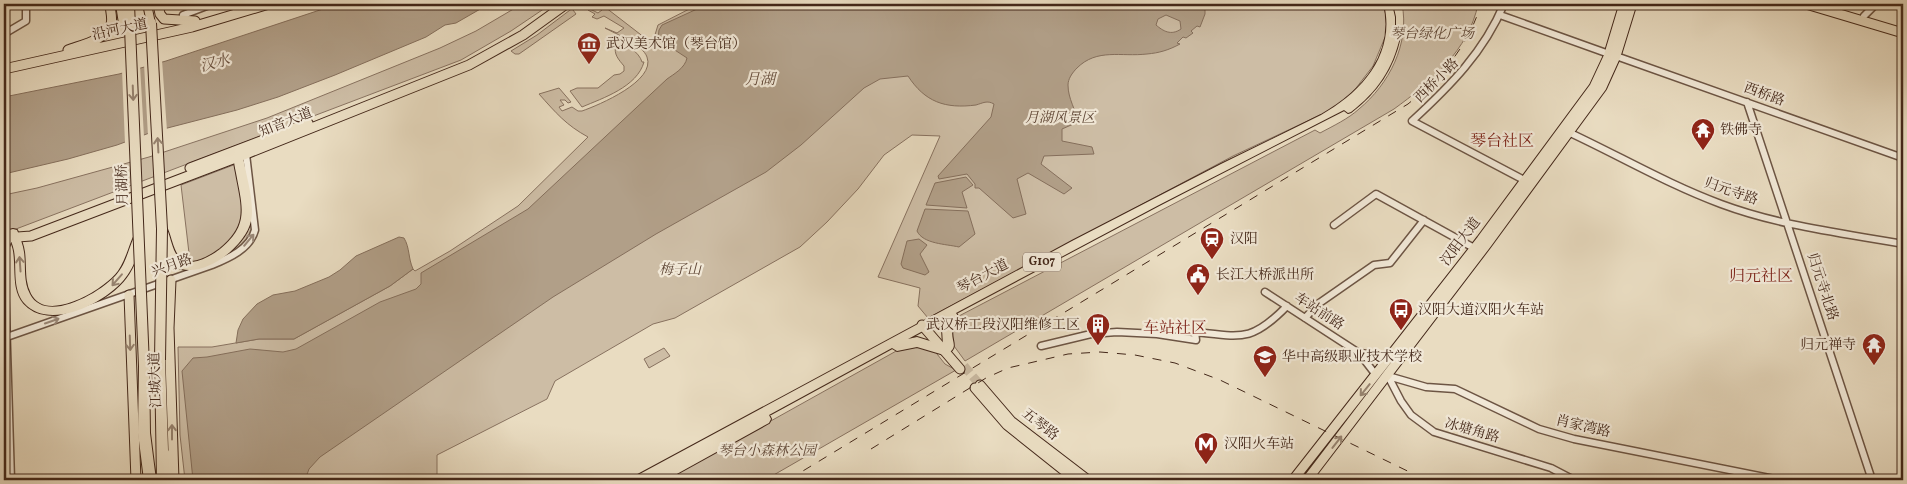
<svg xmlns="http://www.w3.org/2000/svg" width="1907" height="484" font-family="Vollkorn,'Noto Serif SC',serif">
	<style>
		.green { fill: #cdbda5; stroke: #887260 }
		.water { fill: #b19f88; stroke: #856f5c; fill-rule: evenodd }
		.pier { fill: #e9dcc1 }
		.lines { fill: none; stroke-linecap: round; stroke-linejoin: round }
		.major-tunnel { stroke: #c8b8a0; stroke-width: 9; stroke-dasharray: 9 4.5; stroke-linecap: butt }
		.minor-casing { stroke: #6d5544; stroke-width: 9 }
		.major-casing { stroke: #44281a; stroke-width: 11 }
		.highway-casing { stroke: #44281a; stroke-width: 2 }
		.minor { stroke: #f1e8d7; stroke-width: 6 }
		.major { stroke: #e9dcc1; stroke-width: 9 }
		.highway { fill: #e9dcc1; fill-rule: evenodd }
		.rail { stroke: #44281a; stroke-width: 1; stroke-dasharray: 9 9; stroke-linecap: butt }
		.highway-bridge-casing { stroke: #44281a; stroke-width: 12; stroke-linecap: butt }
		.highway-bridge { stroke: #e9dcc1; stroke-width: 10 }
		.oneway { stroke: #96826e }
		.oneway2 { stroke: #9a8878 }
		.labels { text-anchor: middle; dominant-baseline: central; stroke-width: 4.5; stroke-linejoin: round; paint-order: stroke }
		.shield { fill: #f1e8d7; stroke: #786253; stroke-width: 1 }
		.shield-label { font-size: 12px; font-weight: bold; fill: #44281a }
		.street-label { font-size: 14px; fill: #44281a; stroke: #f1e8d7 }
		.park-label { font-size: 14px; font-style: italic; fill: #5f4636; stroke: #f1e8d7 }
		.poi-label { font-size: 14px; fill: #44281a; stroke: #f1e8d7; text-anchor: start }
		.water-label { font-size: 15px; font-style: italic; fill: #654c3b; stroke: #f1e8d7 }
		.quarter-label { font-size: 16px; fill: #7a1f14; stroke: #f1e8d7 }
	</style>
	<rect width="100%" height="100%" fill="#e9dcc1"/>
	<filter id="stains"><feTurbulence type="fractalNoise" baseFrequency=".004" numOctaves="4"/><feColorMatrix values="0 0 0 0 .2 0 0 0 0 .09 0 0 0 0 .02 0 0 0 .5 -.17"/></filter>
	<radialGradient id="worn" r=".72"><stop offset=".6" stop-color="#630" stop-opacity="0"/><stop offset="1" stop-color="#630" stop-opacity=".3"/></radialGradient>
	<path class="green" d="M522 4H551L511 31 461 60 16 229 4 230V195L37 188 149 157 267 118 440 48 476 31Z
		M578 4H580L573 10 576 14 519 54H515L511 51 537 35Z
		M584 4H601L649 41 654 38 658 25 699 4H1384L1387 23 1386 35 1373 66 1353 92 1331 110 1233 156 928 318 918 306 920 288 878 277 940 136 912 135 884 155 858 189 827 222 800 247 675 318 653 324 555 381 547 399 437 455V478L423 480H185L180 435 178 347H212L259 339H294L390 286 413 269 415 271 450 251 518 206 588 137C566 125 556 113 539 94L559 88 571 102 568 103 565 100H560L564 105 559 107 562 111 572 107 578 111H582C599 105 656 81 647 57 643 45 616 34 605 28L617 33 624 28 604 16 597 19 592 17 595 14 588 10 590 9 598 13 602 10C592 2 590 8 579 9Z
		M1402 4H1478C1469 50 1430 83 1394 109L965 361 954 346 950 333 955 318 959 316 1315 130 1320 133C1333 126 1348 119 1359 109 1389 84 1410 44 1402 4Z
		M616 45C627 44 639 52 642 62H644C637 87 603 98 582 107L570 91 577 88H598L614 75 620 74 624 71V66C619 60 613 54 616 45Z
		M236 164C240 179 254 219 252 232 247 253 208 264 191 270L181 185Z
		M907 345 933 349 945 364 956 370 765 480H665Z
		M664 348 670 356 649 368 644 359Z"/>
	<path class="water" d="M338 4H489L456 23 445 25 426 37 335 75 278 97 237 110 152 132 117 145 68 159 4 174V97L119 74 166 61Z
		M708 4H1205V14L1200 27 1197 26 1191 31 1193 33 1186 38 1183 37 1177 43 1180 44C1169 50 1159 53 1147 54 1121 57 1097 48 1077 68 1072 73 1068 79 1068 85 1068 99 1076 110 1078 122L1062 129V141L1092 147 1094 154 1044 156 1041 164 1072 188 1064 194 1028 173 1017 179 1026 214 1013 218 979 188H975V184L967 174 939 179 938 176 991 117 994 104C987 100 983 103 976 105 945 109 925 102 908 76L880 79 864 88 801 145 766 172 656 234 553 297 320 457 309 469 305 480H193L182 371 193 358 207 357 250 349 283 352 296 349 380 302 416 289 421 284V273L528 209 667 79C674 74 685 68 687 58L658 39 659 30 662 25ZM1166 15 1180 21 1181 29C1171 36 1163 31 1156 25L1158 19Z
		M966 177 973 185 962 192 967 208 926 205 935 183Z
		M925 209 968 211 975 234 959 247C946 244 923 244 917 231Z
		M399 237 404 238C410 248 408 258 413 269L390 286 294 339H259L236 343 238 330 243 319 257 304 273 295 295 291 329 277 340 270 356 256Z
		M919 239 927 245 920 254 929 272 925 275 903 268 901 264 907 241Z"/>
	<path class="pier" d="M162 60 167 131 148 136 144 64Z
		M140 65 144 137 125 144 122 70Z"/>
	<g class="lines">
		<path class="major-tunnel" d="M964 366 980 385"/>
		<g class="minor-casing">
			<path id="minor" d="M1504 4C1484 52 1450 86 1412 121L1524 180
				M183 15 212 4
				M1500 15 1609 54
				M1864 16 1876 4
				M4 34 26 21V4
				M1616 56 1903 158
				M1747 102 1872 480
				M1566 131C1618 155 1667 184 1721 204 1780 226 1842 233 1903 244
				M1334 225 1376 194 1474 248
				M11 236 4 249 11 480
				M1265 292 1359 353 1376 375
				M1305 318 1318 304 1374 265 1390 263 1424 220
				M4 338 212 265C229 258 250 249 255 230L246 154 243 151
				M1041 346 1091 334 1117 332 1157 334 1196 340 1195 332C1242 337 1252 342 1287 306
				M1360 353 1390 357
				M1388 376 1426 387 1455 389 1539 429 1574 439 1780 480
				M1388 376 1401 401 1411 415 1434 432 1551 468 1574 480"/>
		</g>
		<g class="major-casing">
			<path id="major" d="M158 4 160 14 164 19 195 21
				M1806 4 1903 33
				M68 50C81 45 107 40 111 24 113 18 110 10 110 4
				M4 69 192 27 269 4
				M190 168 308 123
				M4 238 31 236 246 154 469 65 523 35 566 4
				M171 280 169 328 174 480
				M129 295 136 480
				M922 325 960 369
				M980 385 1011 421 1088 480
				M975 388 1007 425 1076 480
				M1293 480 1481 240 1594 87 1608 57 1624 4
				M1307 480 1487 244 1602 87 1616 56 1632 4"/>
		</g>
		<g class="highway-casing">
			<path id="highway" d="M143 4H151L155 23 154 25 151 26 147 23Z
				M1384 4H1392L1395 17V35H1399L1400 37C1393 69 1377 92 1351 112L1348 113 1344 110 1159 205 956 313 958 316C957 320 954 324 953 328 949 341 962 348 944 355L917 347 897 351 892 348 769 415 771 419 769 423 666 480H634L636 476 1072 241 1221 164 1321 115C1362 92 1396 54 1384 4ZM947 318 942 329 943 345 917 337 908 339Z
				M240 146 245 149 243 157C246 176 255 203 251 221 245 248 200 282 174 266 164 260 161 242 158 232L159 229H167C173 243 173 263 192 262 202 261 212 255 220 249 250 225 242 206 236 173 234 163 232 156 237 147Z
				M13 229 17 230C20 237 23 245 24 252 26 266 23 281 30 294 46 325 101 292 116 275 126 264 128 250 134 237H142L143 240C138 254 133 270 123 281 103 304 49 331 24 303 12 289 17 268 14 251 13 245 10 239 8 233L9 230Z
				M160 355 164 357 165 360 168 450 171 454 178 480H157L155 360 156 357Z
				M144 361 148 363 149 366 150 433 156 480H144L138 433 139 366 140 363Z"/>
		</g>
		<use href="#minor" class="minor"/>
		<use href="#major" class="major"/>
		<use href="#highway" class="highway"/>
		<path class="rail" d="M871 449 986 378 1008 368 1068 354 1100 352 1135 355 1175 363 1220 380 1426 480
			M788 480 1408 104C1442 76 1468 47 1481 4"/>
		<g class="highway-bridge-casing">
			<path id="highway-bridge" d="M121 4 125 30
				M129 4 144 366
				M151 23 162 229 160 360"/>
		</g>
		<use href="#highway-bridge" class="highway-bridge"/>
	</g>
	<defs><path id="oneway-shaft" d="M-6 0H5M1.5-3L5.5 0L1.5 3" fill="none" stroke-width="1.6" stroke-linecap="round" stroke-linejoin="round" transform="scale(1.25)"/></defs>
	<g class="oneway">
		<use href="#oneway-shaft" transform="translate(133 93) rotate(88)"/>
		<use href="#oneway-shaft" transform="translate(158 145) rotate(-93)"/>
		<use href="#oneway-shaft" transform="translate(20 264) rotate(-94)"/>
		<use href="#oneway-shaft" transform="translate(117 280) rotate(131)"/>
		<use href="#oneway-shaft" transform="translate(130 343) rotate(88)"/>
		<use href="#oneway-shaft" transform="translate(1365 390) rotate(129)"/>
		<use href="#oneway-shaft" transform="translate(172 432) rotate(-90)"/>
		<use href="#oneway-shaft" transform="translate(1337 442) rotate(-52)"/>
	</g>
	<g class="oneway2">
		<use href="#oneway-shaft" transform="translate(249 240) rotate(-50)"/>
		<use href="#oneway-shaft" transform="translate(52 321) rotate(-19)"/>
	</g>
	<defs>
		<g id="museum-pin" transform="scale(1.25)"><path d="M0 17L-7.5 6A9.5 9.5 0 1 1 7.5 6Z" fill="#8f2418" stroke="#f1e8d7"/><path d="M0-6L6-3V-2H-6V-3ZM-5-1h2V3h-2ZM-1-1h2V3h-2ZM3-1h2V3H3ZM-6 4H6V6H-6Z" fill="#fff"/></g>
		<g id="temple-pin" transform="scale(1.25)"><path d="M0 17L-7.5 6A9.5 9.5 0 1 1 7.5 6Z" fill="#8f2418" stroke="#f1e8d7"/><path d="M0-6L5-2H3V0L6.5 2.5H4V6H1.5V3h-3V6H-4V2.5H-6.5L-3 0V-2H-5Z" fill="#fff"/></g>
		<g id="station-pin" transform="scale(1.25)"><path d="M0 17L-7.5 6A9.5 9.5 0 1 1 7.5 6Z" fill="#8f2418" stroke="#f1e8d7"/><path d="M-3-6H3Q5-6 5-4V2Q5 4 3 4L4.5 6H3L1.5 4h-3L-3 6H-4.5L-3 4Q-5 4-5 2V-4Q-5-6-3-6ZM-3.5-4v3h7v-3ZM-3.5 1v1.5H-2V1ZM2 1v1.5H3.5V1Z" fill="#fff"/></g>
		<g id="civic-pin" transform="scale(1.25)"><path d="M0 17L-7.5 6A9.5 9.5 0 1 1 7.5 6Z" fill="#8f2418" stroke="#f1e8d7"/><path d="M-.6-6.5H3V-4.5H.6V-3L4-1V1h2V6H-6V1h2V-1L-.6-3ZM-1.2 2.5V6h2.4V2.5Z" fill="#fff"/></g>
		<g id="bus-pin" transform="scale(1.25)"><path d="M0 17L-7.5 6A9.5 9.5 0 1 1 7.5 6Z" fill="#8f2418" stroke="#f1e8d7"/><path d="M-5-6H5V4H4V6H2V4H-2V6H-4V4H-5ZM-3.5-4V0h7V-4ZM-3.5 1.2v1.5H-2V1.2ZM2 1.2v1.5H3.5V1.2Z" fill="#fff"/></g>
		<g id="building-pin" transform="scale(1.25)"><path d="M0 17L-7.5 6A9.5 9.5 0 1 1 7.5 6Z" fill="#8f2418" stroke="#f1e8d7"/><path d="M-4-6H4V6H1V3H-1V6H-4ZM-2.5-4.3h1.7v1.8h-1.7ZM.8-4.3h1.7v1.8H.8ZM-2.5-1h1.7V.8h-1.7ZM.8-1h1.7V.8H.8Z" fill="#fff"/></g>
		<g id="school-pin" transform="scale(1.25)"><path d="M0 17L-7.5 6A9.5 9.5 0 1 1 7.5 6Z" fill="#8f2418" stroke="#f1e8d7"/><path d="M0-5L7-2L0 1L-7-2ZM-4 1L0 2.5L4 1V4Q0 6-4 4Z" fill="#fff"/></g>
		<g id="metro-pin" transform="scale(1.25)"><path d="M0 17L-7.5 6A9.5 9.5 0 1 1 7.5 6Z" fill="#8f2418" stroke="#f1e8d7"/><path d="M-5.5 5V-5H-3L0 0L3-5H5.5V5H3V-.5L0 4L-3-.5V5Z" fill="#fff"/></g>
	</defs>
	<g fill-rule="evenodd">
		<use href="#museum-pin" x="589" y="44"/>
		<use href="#temple-pin" x="1703" y="130"/>
		<use href="#station-pin" x="1212" y="239"/>
		<use href="#civic-pin" x="1198" y="275"/>
		<use href="#bus-pin" x="1401" y="310"/>
		<use href="#building-pin" x="1098" y="325"/>
		<use href="#temple-pin" x="1874" y="345"/>
		<use href="#school-pin" x="1265" y="357"/>
		<use href="#metro-pin" x="1206" y="444"/>
	</g>
	<g class="labels">
		<rect class="shield" x="1023" y="252.5" width="38" height="19" rx="4"/>
		<g class="shield-label">
			<text x="1042" y="262">G107</text>
		</g>
		<g class="street-label">
			<text transform="translate(120 30) rotate(-12)">沿河大道</text>
			<text transform="translate(1437 81) rotate(-45)">西桥小路</text>
			<text transform="translate(1764 95) rotate(20)">西桥路</text>
			<text transform="translate(286 123) rotate(-22)">知音大道</text>
			<text transform="translate(123 185) rotate(-92)">月湖桥</text>
			<text transform="translate(1731 192) rotate(19)">归元寺路</text>
			<text transform="translate(1461 242) rotate(-53)">汉阳大道</text>
			<text transform="translate(172 266) rotate(-20)">兴月路</text>
			<text transform="translate(983 277) rotate(-28)">琴台大道</text>
			<text transform="translate(1822 287) rotate(72)">归元寺北路</text>
			<text transform="translate(1319 312) rotate(33)">车站前路</text>
			<text transform="translate(156 380) rotate(-92)">江城大道</text>
			<text transform="translate(1040 425) rotate(38)">五琴路</text>
			<text transform="translate(1583 427) rotate(13)">肖家湾路</text>
			<text transform="translate(1472 431) rotate(16)">冰塘角路</text>
		</g>
		<g class="park-label">
			<text x="1432" y="34">琴台绿化广场</text>
			<text x="1060" y="118">月湖风景区</text>
			<text x="680" y="270">梅子山</text>
			<text x="767" y="451">琴台小森林公园</text>
		</g>
		<g class="poi-label">
			<text x="606" y="44">武汉美术馆（琴台馆）</text>
			<text x="1720" y="130">铁佛寺</text>
			<text x="1230" y="239">汉阳</text>
			<text x="1216" y="275">长江大桥派出所</text>
			<text x="1418" y="310">汉阳大道汉阳火车站</text>
			<text x="1080" y="325" text-anchor="end">武汉桥工段汉阳维修工区</text>
			<text x="1856" y="345" text-anchor="end">归元禅寺</text>
			<text x="1282" y="357">华中高级职业技术学校</text>
			<text x="1224" y="444">汉阳火车站</text>
		</g>
		<g class="water-label">
			<text transform="translate(215 64) rotate(-15)">汉水</text>
			<text x="760" y="80">月湖</text>
		</g>
		<g class="quarter-label">
			<text x="1502" y="142">琴台社区</text>
			<text x="1761" y="277">归元社区</text>
			<text x="1175" y="329">车站社区</text>
		</g>
	</g>
	<rect width="1907" height="484" fill="none" stroke="#e9dcc1" stroke-width="20"/>
	<rect x="5" y="5" width="1897" height="474" fill="none" stroke="#44281a" stroke-width="2.5"/>
	<rect x="10" y="10" width="1887" height="464" fill="none" stroke="#44281a"/>
	<rect width="100%" height="100%" filter="url(#stains)"/>
	<rect width="100%" height="100%" fill="url(#worn)"/>
</svg>
